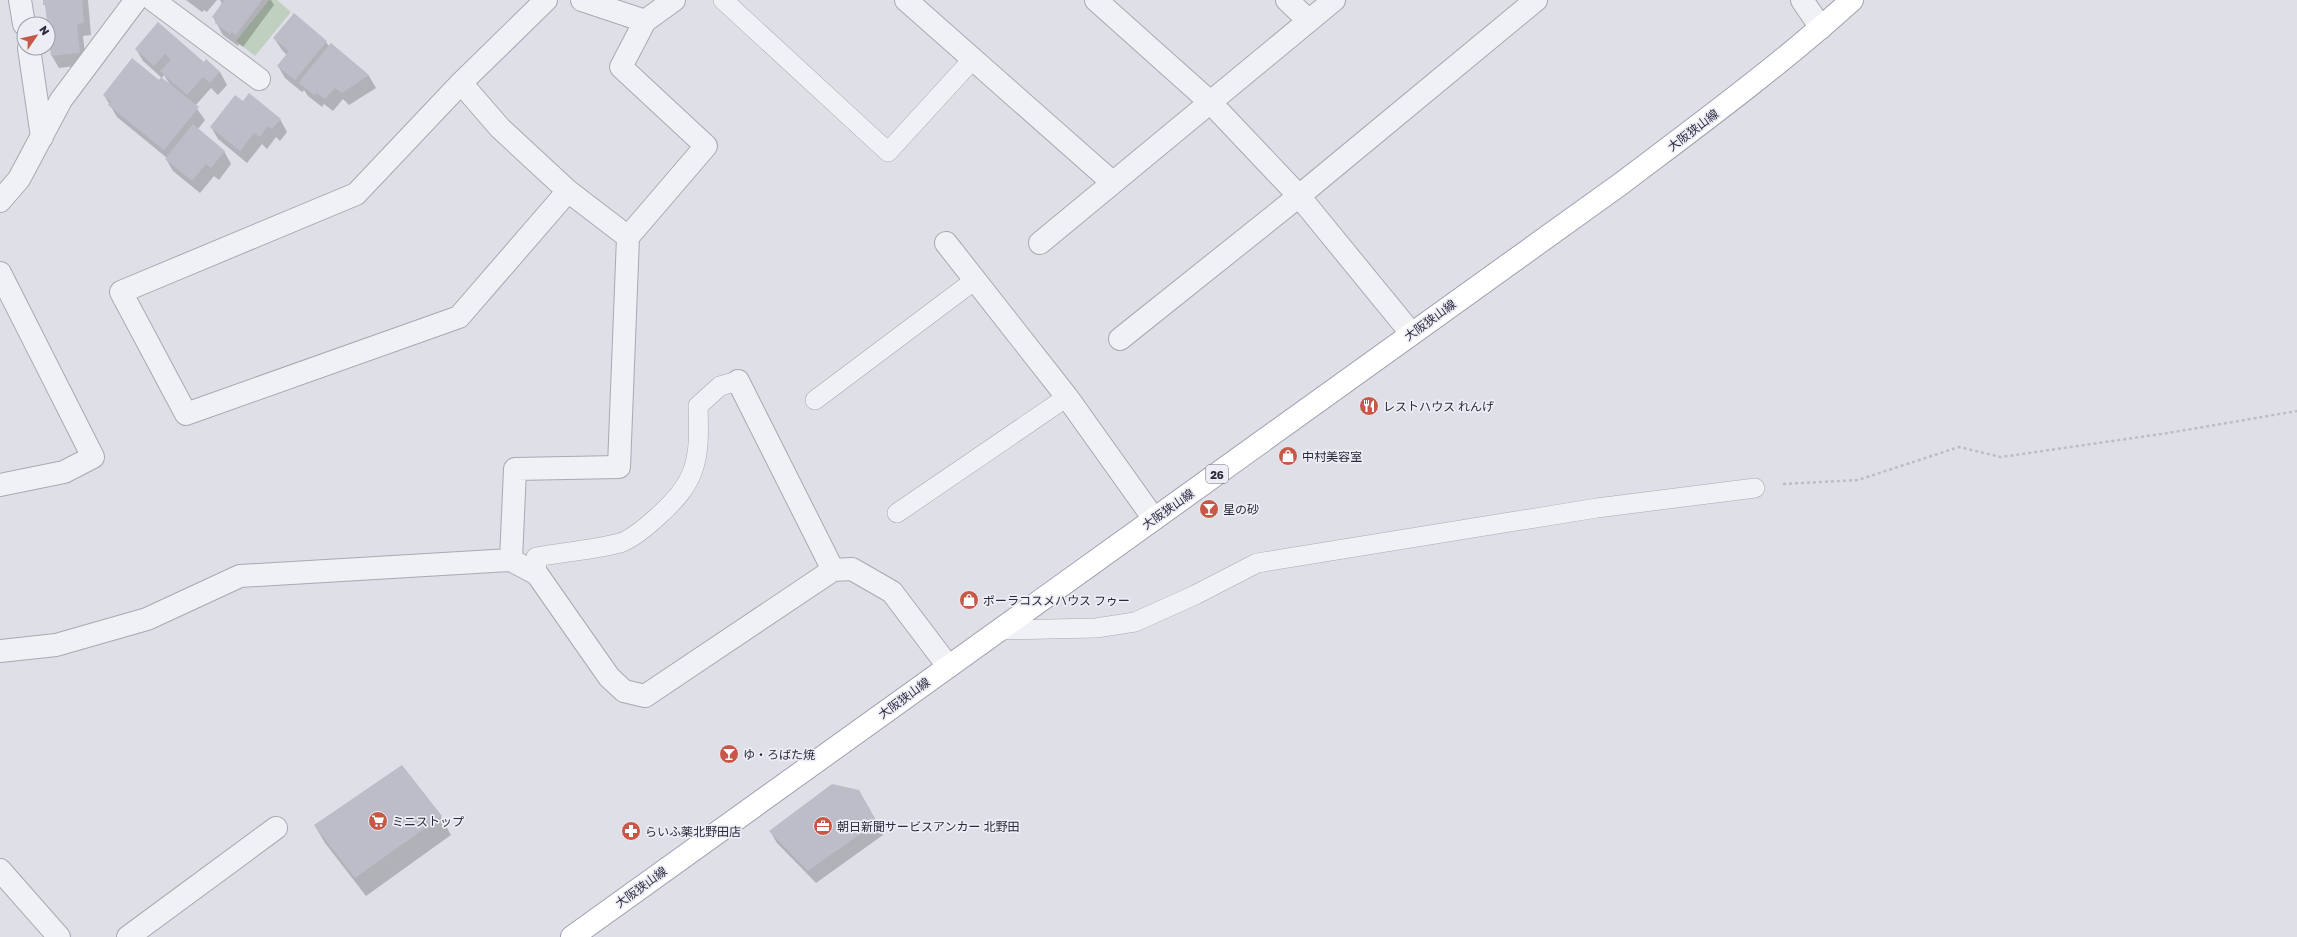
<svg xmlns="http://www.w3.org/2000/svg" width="2297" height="937" font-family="'Golos Text','Noto Sans JP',sans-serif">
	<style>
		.green { fill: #c0d0c0 }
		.shadow { fill: #0003 }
		.building { fill: #bcbdc9 }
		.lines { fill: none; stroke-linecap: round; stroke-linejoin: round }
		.lane-casing { stroke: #a7a9b4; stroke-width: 20 }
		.street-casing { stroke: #a7a9b4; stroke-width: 24 }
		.primary-casing { stroke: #9ea1b2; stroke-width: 24 }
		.path { stroke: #bcbdc5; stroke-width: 2.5; stroke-dasharray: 3 3; stroke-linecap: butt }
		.lane { stroke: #f0f1f5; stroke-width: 19 }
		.street { stroke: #f0f1f5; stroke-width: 22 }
		.primary { stroke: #fff; stroke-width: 22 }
		.labels { text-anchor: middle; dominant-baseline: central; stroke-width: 3.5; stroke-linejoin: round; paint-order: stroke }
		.shield { fill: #edeef5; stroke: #636574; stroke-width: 1 }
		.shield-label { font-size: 11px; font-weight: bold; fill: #282a3d }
		.street-label { font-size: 12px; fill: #282a3d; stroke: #edeef5 }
		.poi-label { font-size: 12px; fill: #282a3d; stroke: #edeef5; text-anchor: start }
	</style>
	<rect width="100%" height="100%" fill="#dedfe7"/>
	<path class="green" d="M269 0H277L291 12 255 56 236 41Z"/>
	<path class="shadow" d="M44 0H88L91 35 83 36 86 65 59 68 52 56 47 9Z
		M186 0H217L207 12 204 10 202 12Z
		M220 0H271L274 5 243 47 239 44 238 46 223 35 213 17 222 4Z
		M158 23 204 63 206 60 220 72 227 85 218 95 211 88 195 106 205 120 198 129 224 151 231 164 219 180 214 176 200 193 173 171 166 159 167 158 117 117 104 95 159 81 170 85 164 75 162 78 143 61 136 49Z
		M274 38 326 42 329 46 331 44 369 76 376 88 349 105 343 99 333 111 324 104 322 107 308 96 304 90 302 92 285 78 278 66 287 55 282 50Z
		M243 102 280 119 287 132 280 141 276 137 267 149 262 144 247 163 218 139 211 127Z
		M402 766 441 817 451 835 366 896 325 843 315 826Z
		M866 803 883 835 816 883 777 843 770 831Z"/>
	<path class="building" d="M43 0H85L82 1 84 23 77 24 80 53 51 56 45 5H43Z
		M224 0H262L236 35 232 32 230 34 215 23 217 20 212 17Z
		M294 13 327 41 295 80 277 66 289 51 273 38Z
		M158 22 204 62 206 59 220 72 210 83 203 77 187 95 160 71 171 60 165 54 154 66 135 49Z
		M331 43 369 75 342 93 335 88 325 99 317 93 314 95 299 83 301 79Z
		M132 58 159 80 161 77 199 107 164 150 108 105 111 102 103 95Z
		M249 93 281 119 272 129 268 126 260 137 254 133 240 151 210 127 235 95 243 101Z
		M193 124 225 151 211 168 206 164 192 181 165 159Z
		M402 765 442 816 355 878 314 825Z
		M832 784 859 790 877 822 808 871 769 831Z"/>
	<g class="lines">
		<g class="lane-casing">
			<path id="lane" d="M723 0 888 152 973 59
				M815 400 975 280
				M897 513 1067 397
				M537 574 536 557C563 552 593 550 620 543 632 539 646 527 655 519 698 481 700 461 698 406L720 386 738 381
				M999 630 1096 628 1135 622 1195 595 1257 563 1597 508 1755 488"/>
		</g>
		<g class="street-casing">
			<path id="street" d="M20 0 24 24
				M153 0 259 79
				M546 0 461 83 356 194 121 292 186 414 459 317 568 191
				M582 0 645 21
				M906 0 1112 182
				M1096 0 1210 102 1299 196 1411 333
				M1287 0 1308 20
				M1802 0 1821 28
				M29 48 42 137
				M461 83 500 128 568 191 628 237
				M0 201 19 179 61 100 136 0
				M946 243 1067 397 1154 519
				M1040 243 1334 0
				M0 273 93 457 64 472 0 485
				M1120 339 1299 196 1536 0
				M738 381 833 570 852 569 892 592 948 666
				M511 560 537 574 609 677 624 691 645 696 833 570
				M0 651 56 645 147 619 240 576 511 560 515 469 619 467 628 237 706 146 621 67 645 21 674 0
				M0 870 59 937
				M128 937 276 828"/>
		</g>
		<g class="primary-casing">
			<path id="primary" d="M572 937 1622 183C1700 124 1779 66 1852 0"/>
		</g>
		<path class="path" d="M1783 484 1858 480 1959 447 2001 457 2168 433 2297 411"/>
		<use href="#lane" class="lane"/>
		<use href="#street" class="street"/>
		<use href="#primary" class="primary"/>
	</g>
	<defs>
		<g id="restaurant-disc" transform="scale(1)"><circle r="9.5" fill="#c75848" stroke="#edeef5"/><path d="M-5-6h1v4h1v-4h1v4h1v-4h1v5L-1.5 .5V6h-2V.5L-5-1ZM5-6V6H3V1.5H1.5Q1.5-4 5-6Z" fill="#fff"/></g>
		<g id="shop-disc" transform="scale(1)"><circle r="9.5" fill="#c75848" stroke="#edeef5"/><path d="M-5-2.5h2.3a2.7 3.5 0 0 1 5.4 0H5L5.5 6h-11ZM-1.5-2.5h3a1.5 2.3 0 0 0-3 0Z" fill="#fff"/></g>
		<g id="bar-disc" transform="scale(1)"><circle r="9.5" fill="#c75848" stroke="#edeef5"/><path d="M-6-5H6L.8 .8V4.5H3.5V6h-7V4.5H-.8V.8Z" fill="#fff"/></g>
		<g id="supermarket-disc" transform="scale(1)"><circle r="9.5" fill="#c75848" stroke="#edeef5"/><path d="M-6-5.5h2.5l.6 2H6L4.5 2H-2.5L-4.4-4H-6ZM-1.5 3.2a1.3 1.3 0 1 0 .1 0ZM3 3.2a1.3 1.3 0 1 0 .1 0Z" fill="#fff"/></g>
		<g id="office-disc" transform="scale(1)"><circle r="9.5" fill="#c75848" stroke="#edeef5"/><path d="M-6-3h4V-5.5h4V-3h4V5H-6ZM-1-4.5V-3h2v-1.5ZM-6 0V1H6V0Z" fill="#fff"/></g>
		<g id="pharmacy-disc" transform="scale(1)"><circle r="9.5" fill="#c75848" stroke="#edeef5"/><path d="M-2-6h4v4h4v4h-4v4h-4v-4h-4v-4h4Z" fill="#fff"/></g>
	</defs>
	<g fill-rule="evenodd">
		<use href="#restaurant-disc" x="1369" y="406"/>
		<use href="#shop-disc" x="1288" y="456"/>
		<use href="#bar-disc" x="1209" y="509"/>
		<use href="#shop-disc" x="969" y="600"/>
		<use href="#bar-disc" x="729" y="754"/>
		<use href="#supermarket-disc" x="378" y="821"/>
		<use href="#office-disc" x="823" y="826"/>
		<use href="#pharmacy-disc" x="631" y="831"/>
	</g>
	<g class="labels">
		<rect class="shield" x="1206" y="465" width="22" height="18" rx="3"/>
		<g class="shield-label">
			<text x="1217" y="474">26</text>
		</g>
		<g class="street-label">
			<text transform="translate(1693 130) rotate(-37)">大阪狭山線</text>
			<text transform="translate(1430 320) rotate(-36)">大阪狭山線</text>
			<text transform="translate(1168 509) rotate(-35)">大阪狭山線</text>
			<text transform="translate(904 698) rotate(-36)">大阪狭山線</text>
			<text transform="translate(641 887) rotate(-36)">大阪狭山線</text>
		</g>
		<g class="poi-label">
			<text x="1383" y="406">レストハウス れんげ</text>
			<text x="1302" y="456">中村美容室</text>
			<text x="1223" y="509">星の砂</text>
			<text x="983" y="600">ポーラコスメハウス フゥー</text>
			<text x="743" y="754">ゆ・ろばた焼</text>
			<text x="392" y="821">ミニストップ</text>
			<text x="837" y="826">朝日新聞サービスアンカー 北野田</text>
			<text x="645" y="831">らいふ薬北野田店</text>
		</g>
	</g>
	<g transform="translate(36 36) rotate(56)"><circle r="19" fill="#edeef5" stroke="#9ea0ab"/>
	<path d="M0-3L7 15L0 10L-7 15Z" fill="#c75848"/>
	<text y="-6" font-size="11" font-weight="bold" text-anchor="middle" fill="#282a3d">N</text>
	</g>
</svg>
